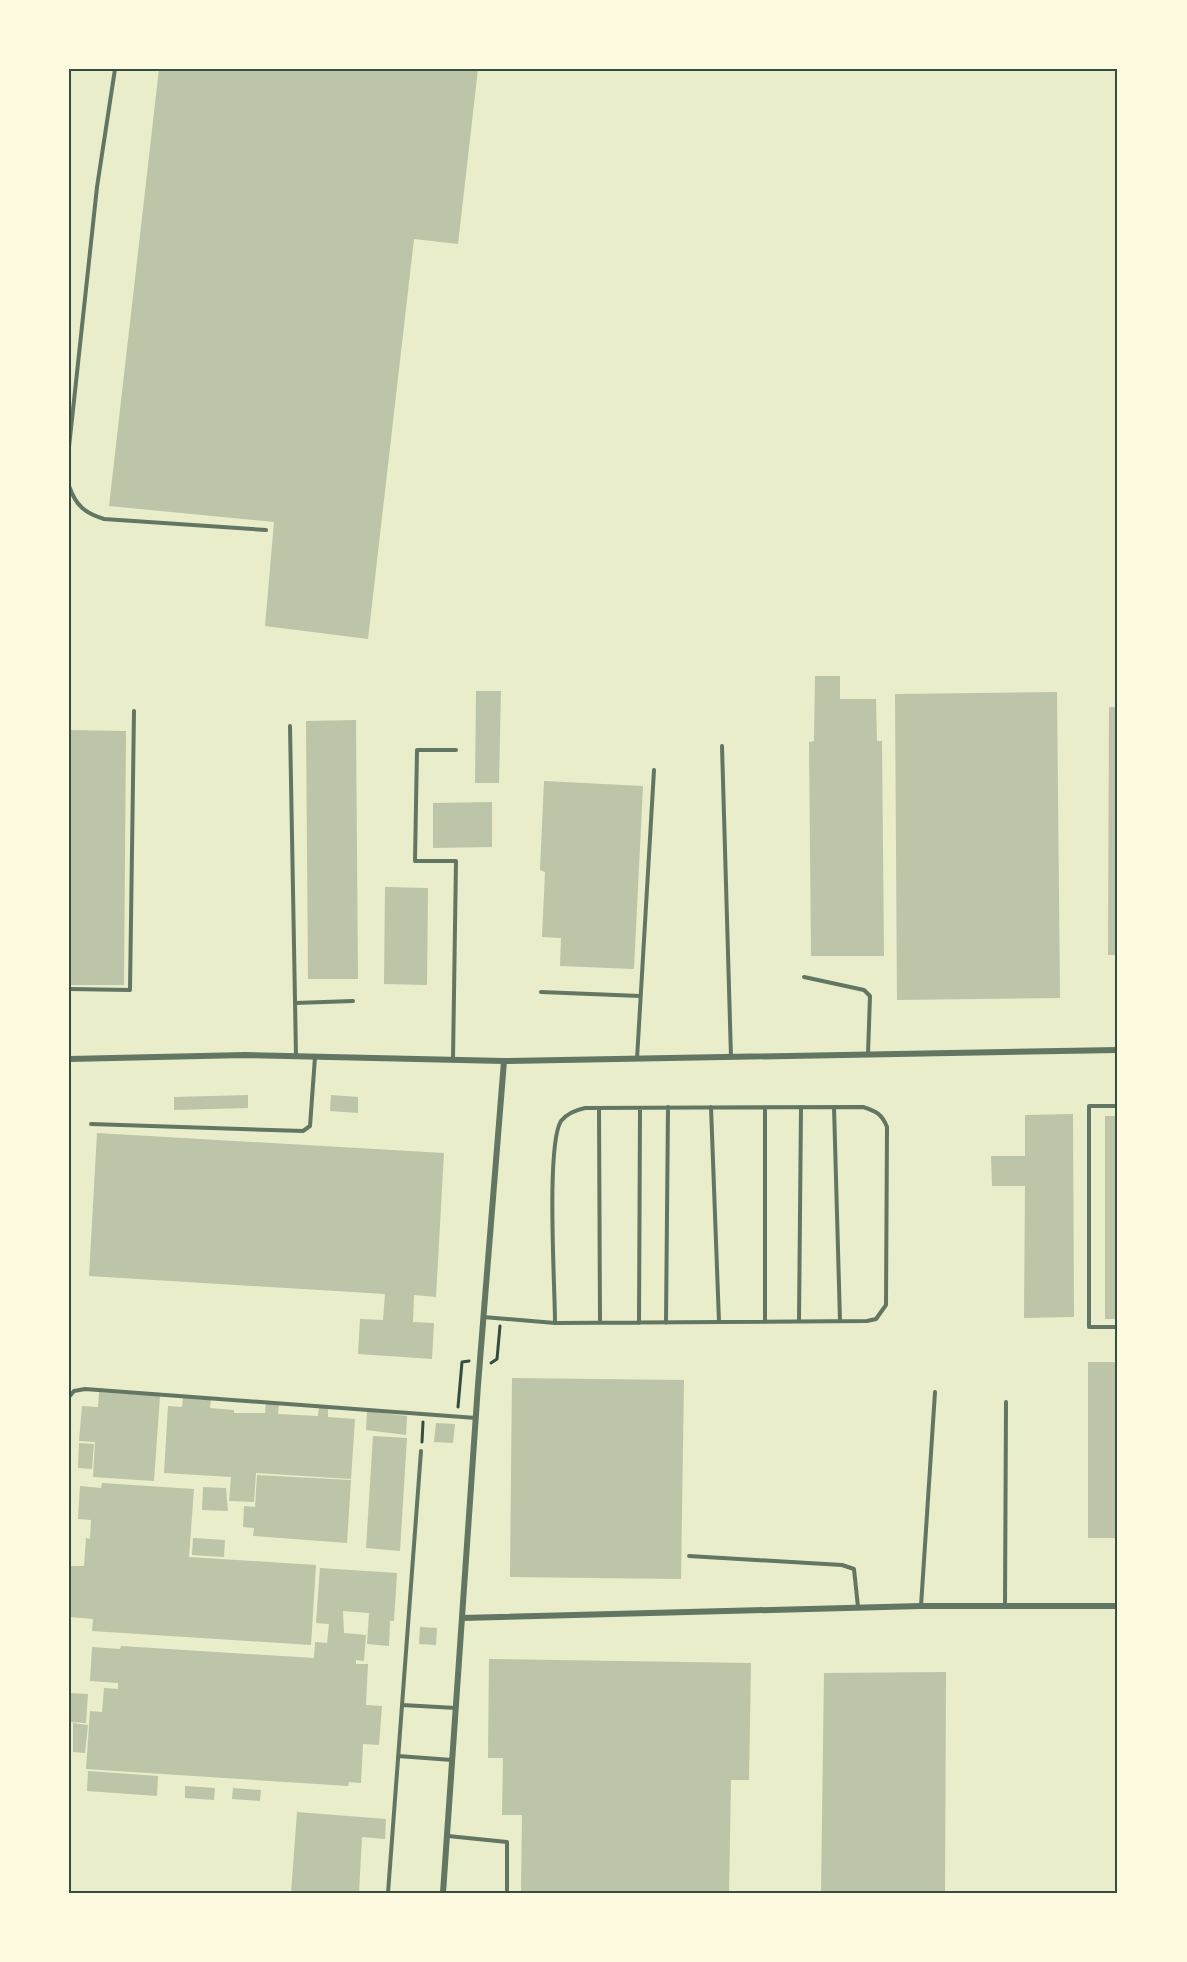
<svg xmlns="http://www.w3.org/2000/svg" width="1187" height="1962" font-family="'Archivo Narrow',sans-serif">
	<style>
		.building { fill: #bcc5a7 }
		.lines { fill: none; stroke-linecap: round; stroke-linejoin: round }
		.path { stroke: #344e41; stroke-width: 3 }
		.service { stroke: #617663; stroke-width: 4 }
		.minor { stroke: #617663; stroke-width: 6 }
		.neatline { fill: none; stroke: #344e41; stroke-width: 2 }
	</style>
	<rect width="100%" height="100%" fill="#e9edc9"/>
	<path class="building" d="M159 69H478L458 244 414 239 368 639 265 626 274 522 109 506Z
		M815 676H840V699H876L877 741H882L884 956H811L809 742 814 741Z
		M476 691H501L499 783H475Z
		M1057 692 1060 998 897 1000 895 694Z
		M1109 707H1118V955H1108Z
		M356 720 358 979H308L306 721Z
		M69 730 126 731 124 985H69Z
		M544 781 643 786 634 969 560 966 561 938 542 937 545 872 540 870Z
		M492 802V847L433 848V803Z
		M385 887 428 888 427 985 384 984Z
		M248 1095V1108L174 1110V1097Z
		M331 1095 358 1097V1113L330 1111Z
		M1073 1114 1074 1317 1024 1318 1025 1186H992L991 1156H1025V1115Z
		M1105 1116H1118V1319H1105Z
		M97 1133 444 1153 436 1297 414 1295 413 1322 434 1323 432 1359 358 1354 360 1319 383 1320 385 1294 89 1276Z
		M1088 1362H1118V1538H1088Z
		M512 1378 684 1380 681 1579 510 1577Z
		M99 1392 160 1396 154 1481 93 1477 95 1442 79 1441 82 1406 98 1407Z
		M183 1398 211 1399 210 1408 234 1410V1413H265L266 1403H279L278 1414 318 1416 319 1407 328 1408V1417L355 1419 351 1479 256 1473 254 1502 229 1501 231 1477 164 1473 168 1406 182 1407Z
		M367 1411 407 1416 406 1435 366 1430Z
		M436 1423 455 1424 453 1443 434 1442Z
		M373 1436 407 1438 400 1551 366 1548Z
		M79 1443 94 1444 92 1469 78 1468Z
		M257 1475 351 1480 347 1543 253 1536 254 1528 243 1527 244 1506 255 1507Z
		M102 1483 194 1489 189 1557 316 1565 311 1645 92 1631 93 1619 69 1617 70 1566H84L86 1538 90 1539 91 1520 78 1519 80 1486 101 1488Z
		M203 1487 226 1488 228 1511 202 1510Z
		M193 1538 225 1540 224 1557 192 1555Z
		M320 1568 397 1573 394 1621H390L389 1646 367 1644 369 1613 343 1611 344 1633 366 1635 364 1661 356 1660V1664H368L366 1705 382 1706 379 1745 363 1744 361 1783 349 1782 348 1786 86 1769 90 1711 102 1712 104 1688 118 1689V1683L90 1681 92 1647 120 1649 121 1646 314 1658 315 1642 327 1643 329 1624 316 1623Z
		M420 1627 437 1628 436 1645 419 1644Z
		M489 1659 751 1663 749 1780H731L729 1893H521L522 1815H502L503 1758H488Z
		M946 1672 945 1893H821L824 1673Z
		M69 1693 88 1694 86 1723 69 1722Z
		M73 1723 88 1725 85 1753 73 1752Z
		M88 1771 158 1776 157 1796 87 1791Z
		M185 1786 215 1788 214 1800 185 1798Z
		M233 1788 261 1790 260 1801 232 1799Z
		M297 1812 386 1819 385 1839 362 1837 359 1893H291Z"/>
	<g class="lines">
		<path class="path" d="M491 1363 497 1359 500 1326
			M458 1407 462 1362 469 1361
			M422 1442 423 1422"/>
		<path class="service" d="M69 447 97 187 115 69
			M69 486C76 506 85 513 104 519L266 530
			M290 726 296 1056
			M722 746 731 1057
			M804 977 864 990 870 996 868 1054
			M69 989 130 990 134 711
			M541 992 640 996
			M295 1003 353 1001
			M453 1059 456 861H415L417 750H456
			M637 1059 654 770
			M1118 1106H1089V1327H1118
			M711 1107 719 1322
			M834 1107 840 1321
			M599 1108 600 1323
			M91 1124 303 1131 310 1126 315 1057
			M483 1317 555 1323 867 1321 876 1319 886 1305 887 1127C882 1114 876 1111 863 1107L585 1108C576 1110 567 1113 561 1121 546 1145 555 1287 555 1323
			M799 1321 801 1107
			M765 1322V1107
			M639 1323 640 1108
			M666 1323 668 1107
			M69 1397 74 1391 85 1389 476 1418
			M689 1556 842 1565 854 1569 858 1607
			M921 1606 935 1392
			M1005 1606 1006 1402
			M402 1705 456 1708
			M398 1756 452 1760
			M448 1836 507 1842V1893
			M388 1893 421 1451"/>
		<path class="minor" d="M69 1059 245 1055 504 1061 1118 1050
			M462 1618 921 1606H1118
			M443 1893 478 1385 504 1061"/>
	</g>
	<rect width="1187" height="1962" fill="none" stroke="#fefae0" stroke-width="141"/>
	<rect x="70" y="70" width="1046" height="1822" class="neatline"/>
</svg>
